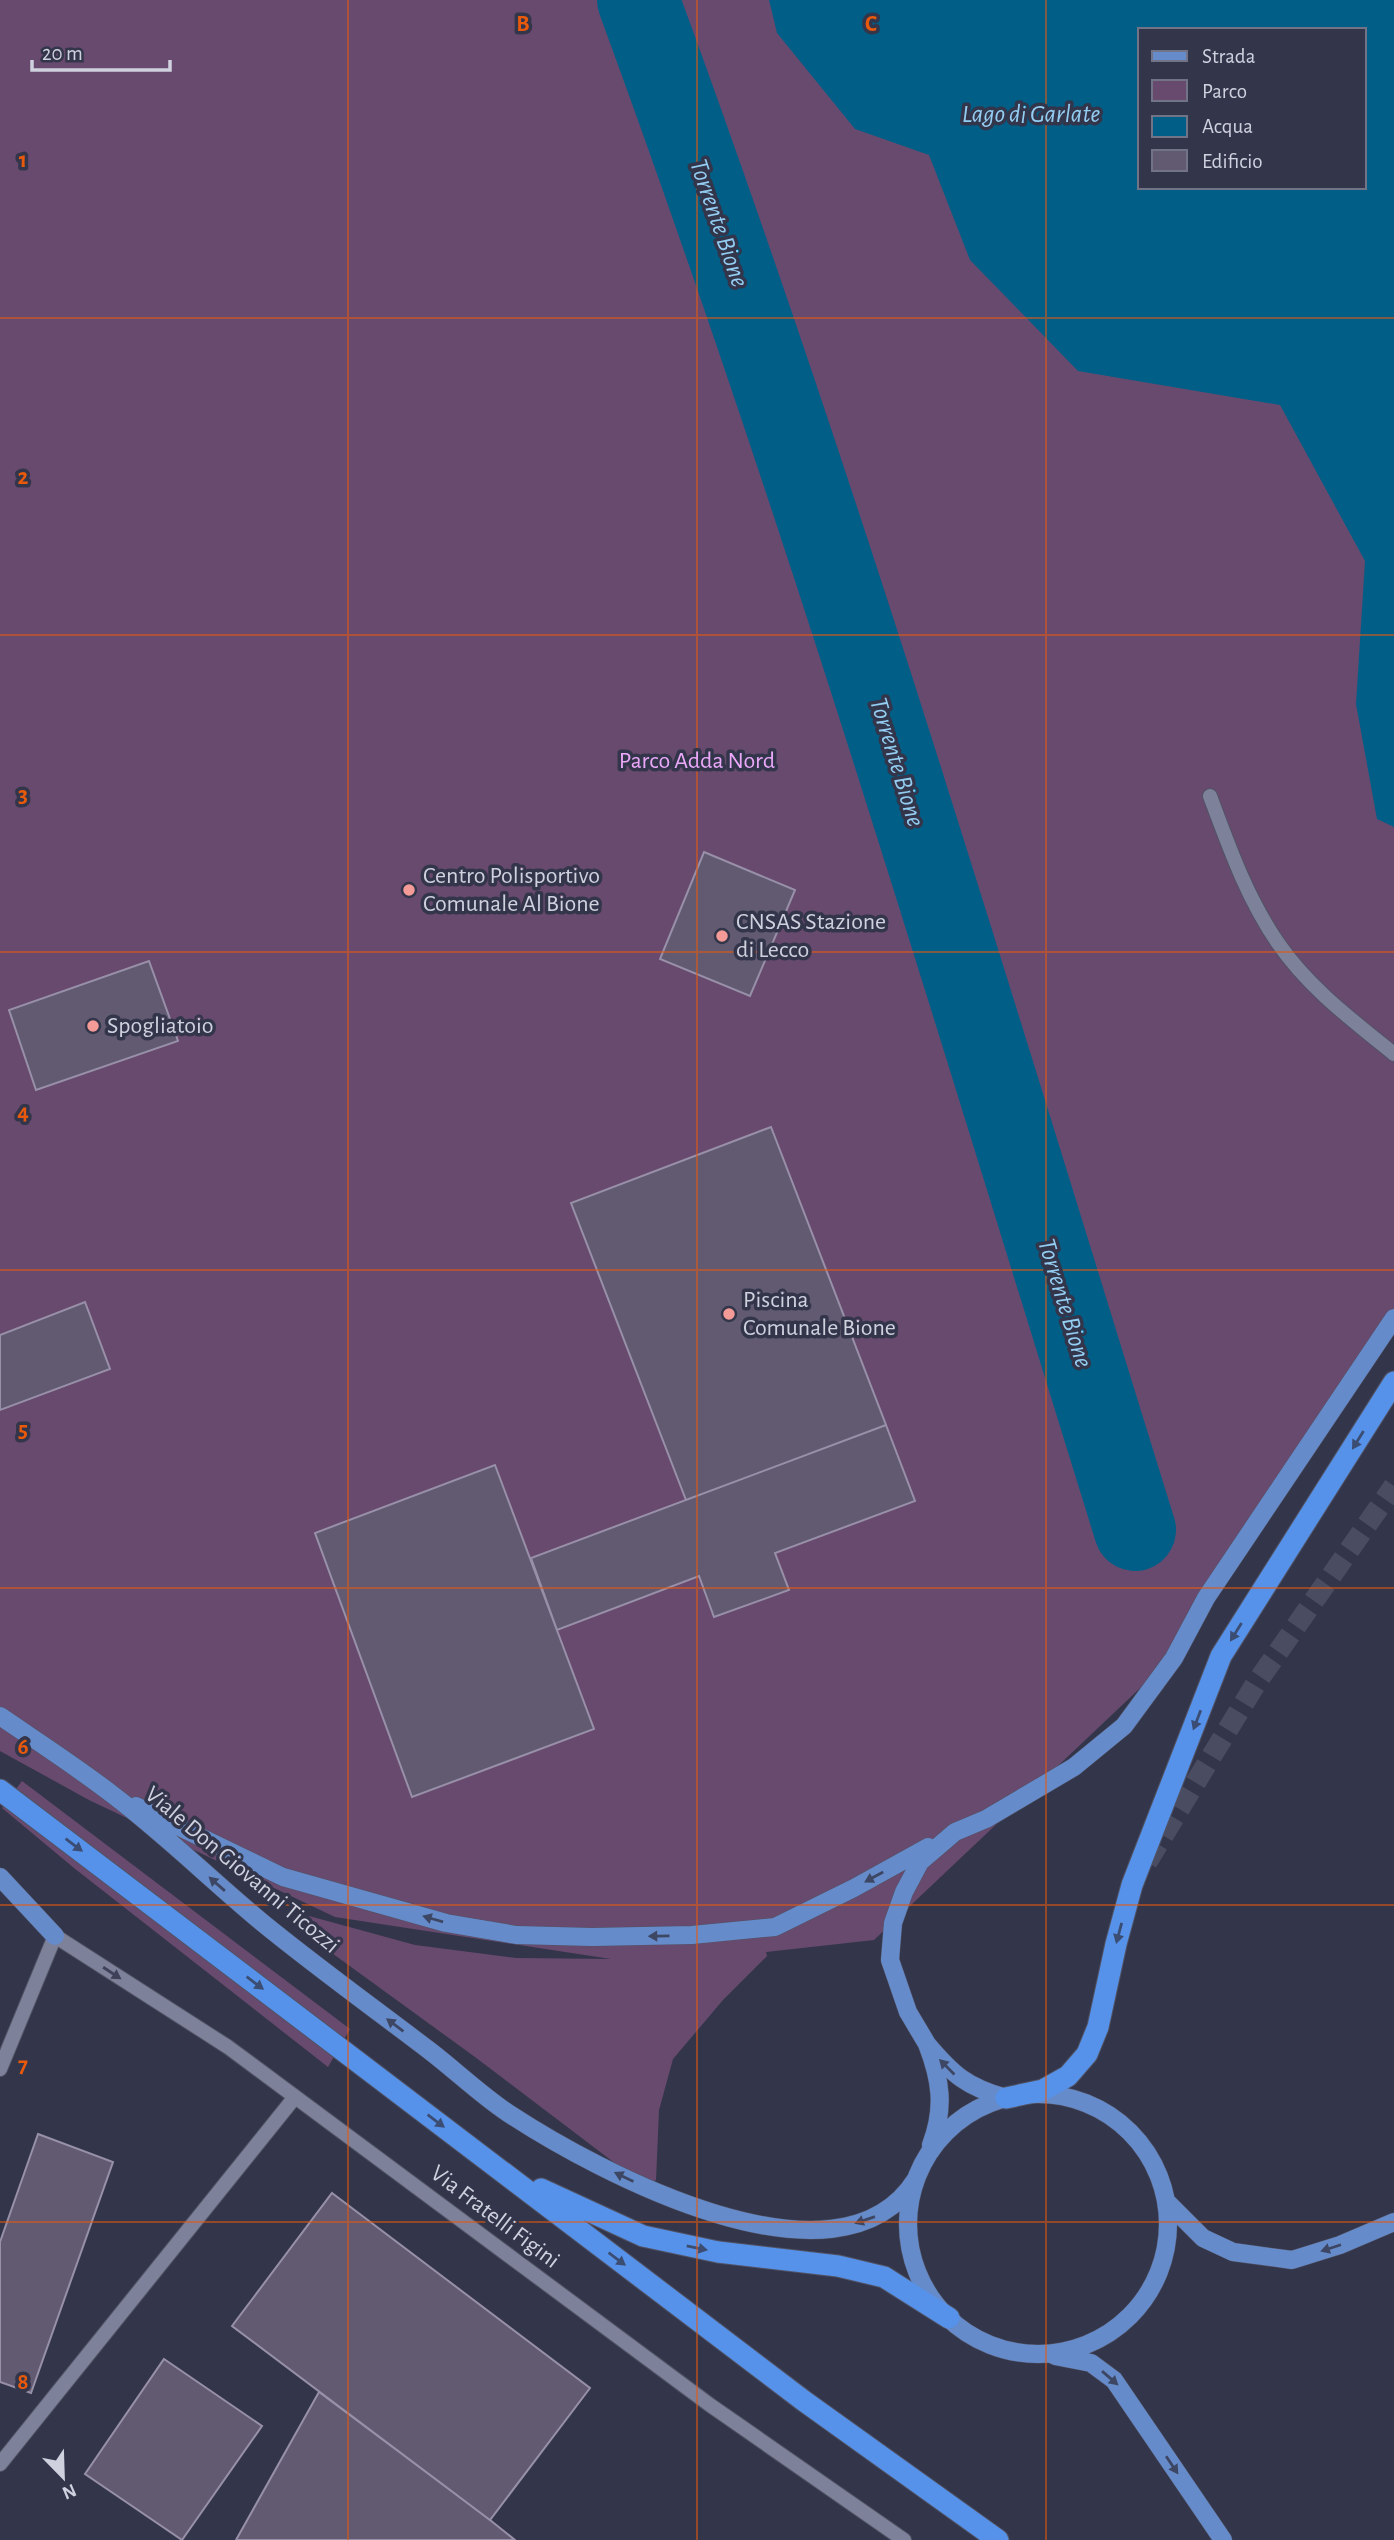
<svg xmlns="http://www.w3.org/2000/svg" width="1394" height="2540" font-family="'Alegreya Sans',sans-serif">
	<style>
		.green { fill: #694a6f; fill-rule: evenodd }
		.water { fill: #005e87; fill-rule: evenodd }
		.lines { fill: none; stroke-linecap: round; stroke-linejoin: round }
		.river { stroke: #005e87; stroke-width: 82 }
		.building { fill: #615a71; stroke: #9890a9; stroke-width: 2 }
		.highway-tunnel { stroke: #4a4d61; stroke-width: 21; stroke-dasharray: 21 10; stroke-linecap: butt }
		.lane-casing { stroke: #515365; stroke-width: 16 }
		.street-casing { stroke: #515365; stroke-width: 16 }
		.primary-casing { stroke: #515365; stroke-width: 19 }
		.highway-casing { stroke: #515365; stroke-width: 23 }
		.lane { stroke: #7d8199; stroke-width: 14 }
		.street { stroke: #7d8199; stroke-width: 14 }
		.primary { stroke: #668bca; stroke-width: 18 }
		.highway { stroke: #5692ea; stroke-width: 21 }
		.oneway { fill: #3c4d73 }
		.oneway2 { fill: #3d4764 }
		.oneway3 { fill: #3e4157 }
		.grid { fill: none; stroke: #e8590c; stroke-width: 2; stroke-opacity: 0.55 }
		.poi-dot { fill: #f59b97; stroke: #33364b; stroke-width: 2.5 }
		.labels { text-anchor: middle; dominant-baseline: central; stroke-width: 7; stroke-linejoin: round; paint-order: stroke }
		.park-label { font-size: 24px; fill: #eba8f9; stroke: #33364b }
		.poi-label { font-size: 24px; fill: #cfd1df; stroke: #33364b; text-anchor: start }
		.street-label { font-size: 24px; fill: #cfd1df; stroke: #33364b }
		.water-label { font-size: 26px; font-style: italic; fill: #94cdf2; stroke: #33364b }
		.grid-label { font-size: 23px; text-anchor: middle; font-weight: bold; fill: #e8590c; stroke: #33364b; stroke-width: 7; stroke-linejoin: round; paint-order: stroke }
	</style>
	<rect width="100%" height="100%" fill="#33364b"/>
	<path class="green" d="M0 0H1394V1334L1384 1341 1174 1656 874 1940 766 1952 767 1956 723 2000 673 2059 659 2110 656 2180 645 2186 475 2057 292 1924 293 1916H309L415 1945 516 1958 611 1959 335 1917 89 1800 0 1751ZM1140 30H1364V187H1140Z
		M22 1781 350 2029 328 2067 74 1868 2 1808Z"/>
	<path class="water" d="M769 0H1394V827L1377 819 1356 704 1365 561 1280 405 1078 371 970 260 929 155 855 129 777 33ZM1140 30H1364V187H1140Z"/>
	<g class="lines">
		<path class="river" d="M638 0C823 503 976 1018 1135 1530"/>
	</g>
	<path class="building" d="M704 852 795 890 750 996 660 959Z
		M149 961 178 1041 36 1090 9 1010Z
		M771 1127 886 1425 686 1500 571 1203Z
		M85 1302 110 1369 0 1410V1335Z
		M886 1425 915 1501 775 1553 789 1590 714 1617 699 1576 557 1630 531 1558Z
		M495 1465 594 1729 412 1797 315 1533Z
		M38 2134 113 2162 31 2393 0 2382V2242Z
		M332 2193 590 2388 490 2520 232 2326Z
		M164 2359 262 2426 182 2540 85 2474Z
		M319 2392 490 2520 515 2540H236Z"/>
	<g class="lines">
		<path class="highway-tunnel" d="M1147 1862 1255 1685 1394 1486"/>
		<g class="lane-casing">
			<path id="lane" d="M1210 796C1229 847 1247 898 1278 943 1308 987 1352 1020 1394 1054"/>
		</g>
		<g class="street-casing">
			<path id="street" d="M0 2069 55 1936 228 2047 710 2405 904 2540
				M0 2464 295 2097"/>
		</g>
		<g class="primary-casing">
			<path id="primary" d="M0 1716C38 1742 77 1767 113 1795 166 1835 213 1882 264 1924 318 1968 375 2009 430 2051 456 2071 481 2095 508 2113 596 2171 839 2302 916 2179
				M136 1806 283 1877 446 1923 516 1935 592 1937 692 1935 775 1927 854 1888 928 1847
				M0 1877 55 1936
				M927 2044 908 2012 890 1960 893 1923 904 1892 920 1862 955 1832 986 1819 1074 1767 1124 1726 1174 1658 1206 1598 1394 1318
				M908 2224a130 130 0 1 1 260 0a130 130 0 1 1-260 0Z
				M931 2145C945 2108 941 2080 927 2044 953 2075 967 2087 1006 2098
				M1167 2202 1203 2238 1233 2252 1292 2260 1340 2245 1394 2222
				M1055 2356 1091 2363 1114 2380 1223 2540"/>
		</g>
		<g class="highway-casing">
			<path id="highway" d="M0 1790 804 2401 998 2540
				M1006 2098 1043 2090 1068 2076 1087 2054 1098 2027 1116 1944 1132 1885 1221 1656 1394 1382
				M541 2189 643 2236 718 2252 838 2266 884 2277 949 2318"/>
		</g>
		<use href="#lane" class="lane"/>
		<use href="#street" class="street"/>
		<use href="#primary" class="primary"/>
		<use href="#highway" class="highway"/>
	</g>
	<defs><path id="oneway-solid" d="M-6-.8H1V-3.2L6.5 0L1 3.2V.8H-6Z" transform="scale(1.75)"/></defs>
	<g class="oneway">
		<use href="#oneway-solid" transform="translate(1358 1440) rotate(122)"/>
		<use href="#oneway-solid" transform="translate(1236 1632) rotate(122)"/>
		<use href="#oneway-solid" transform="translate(1197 1720) rotate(111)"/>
		<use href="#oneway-solid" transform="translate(74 1845) rotate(37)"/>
		<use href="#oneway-solid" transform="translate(1119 1933) rotate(105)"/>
		<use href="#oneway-solid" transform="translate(255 1983) rotate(37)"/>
		<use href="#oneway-solid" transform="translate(436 2121) rotate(37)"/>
		<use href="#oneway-solid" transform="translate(697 2248) rotate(12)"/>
		<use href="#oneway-solid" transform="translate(617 2259) rotate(37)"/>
	</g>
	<g class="oneway2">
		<use href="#oneway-solid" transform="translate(874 1877) rotate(151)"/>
		<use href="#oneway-solid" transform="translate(217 1884) rotate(-139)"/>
		<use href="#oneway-solid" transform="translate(433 1919) rotate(-164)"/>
		<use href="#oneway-solid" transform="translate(659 1936) rotate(179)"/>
		<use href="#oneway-solid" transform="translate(395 2025) rotate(-143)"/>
		<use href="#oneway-solid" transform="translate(947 2067) rotate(-135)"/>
		<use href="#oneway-solid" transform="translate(624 2177) rotate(-154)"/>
		<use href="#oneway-solid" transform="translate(865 2220) rotate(161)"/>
		<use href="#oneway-solid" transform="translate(1331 2248) rotate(162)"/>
		<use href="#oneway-solid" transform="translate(1110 2378) rotate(41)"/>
		<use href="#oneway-solid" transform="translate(1172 2465) rotate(56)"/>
	</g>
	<use class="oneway3" href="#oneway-solid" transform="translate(112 1973) rotate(33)"/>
	<path class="grid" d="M348 0V2540M697 0V2540M1046 0V2540M0 318H1394M0 635H1394M0 952H1394M0 1270H1394M0 1588H1394M0 1905H1394M0 2222H1394"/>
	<g class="poi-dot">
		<circle cx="409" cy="890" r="7"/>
		<circle cx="722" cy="936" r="7"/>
		<circle cx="93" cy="1026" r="7"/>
		<circle cx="729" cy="1314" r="7"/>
	</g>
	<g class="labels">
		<g class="park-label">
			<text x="697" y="761">Parco Adda Nord</text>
		</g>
		<g class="poi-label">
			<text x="423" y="876">Centro Polisportivo<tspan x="423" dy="28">Comunale Al Bione</tspan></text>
			<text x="736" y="922">CNSAS Stazione<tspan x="736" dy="28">di Lecco</tspan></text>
			<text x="107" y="1026">Spogliatoio</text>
			<text x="743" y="1300">Piscina<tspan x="743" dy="28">Comunale Bione</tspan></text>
		</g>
		<g class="street-label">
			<text transform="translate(242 1870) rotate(40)">Viale Don Giovanni Ticozzi</text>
			<text transform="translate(495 2217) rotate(37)">Via Fratelli Figini</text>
		</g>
		<g class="water-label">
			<text x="1031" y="114">Lago di Garlate</text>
			<text transform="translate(719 223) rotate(71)">Torrente Bione</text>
			<text transform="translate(897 762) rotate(73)">Torrente Bione</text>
			<text transform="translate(1065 1303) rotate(73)">Torrente Bione</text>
		</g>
	</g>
	<g class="grid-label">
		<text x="523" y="31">B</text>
		<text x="871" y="31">C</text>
		<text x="23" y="167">1</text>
		<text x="23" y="484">2</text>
		<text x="23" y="802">3</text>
		<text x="23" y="1119">4</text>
		<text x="23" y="1437">5</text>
		<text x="23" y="1754">6</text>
		<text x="23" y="2072">7</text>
		<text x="23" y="2389">8</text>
	</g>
	<rect x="1138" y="28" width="228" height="161" fill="#33364b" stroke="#717486" stroke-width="2"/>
	<rect x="1152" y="51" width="35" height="10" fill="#668bca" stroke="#717486" stroke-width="2"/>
	<text x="1202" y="63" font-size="21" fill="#cfd1df">Strada</text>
	<rect x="1152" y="80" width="35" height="21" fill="#694a6f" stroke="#717486" stroke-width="2"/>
	<text x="1202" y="98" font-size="21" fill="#cfd1df">Parco</text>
	<rect x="1152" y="116" width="35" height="21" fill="#005e87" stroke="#717486" stroke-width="2"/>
	<text x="1202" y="133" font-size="21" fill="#cfd1df">Acqua</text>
	<rect x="1152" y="150" width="35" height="21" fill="#615a71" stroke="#717486" stroke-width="2"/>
	<text x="1202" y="168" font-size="21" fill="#cfd1df">Edificio</text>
	<g transform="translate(63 2477) rotate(157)" stroke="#33364b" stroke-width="5" paint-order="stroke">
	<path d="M0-5L12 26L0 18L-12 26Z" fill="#cfd1df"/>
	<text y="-10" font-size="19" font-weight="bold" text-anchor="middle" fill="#cfd1df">N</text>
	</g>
	<path d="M32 60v10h138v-10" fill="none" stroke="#cfd1df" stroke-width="3.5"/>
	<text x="42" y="60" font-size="21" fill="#cfd1df" stroke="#33364b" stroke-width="5" paint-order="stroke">20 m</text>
</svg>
